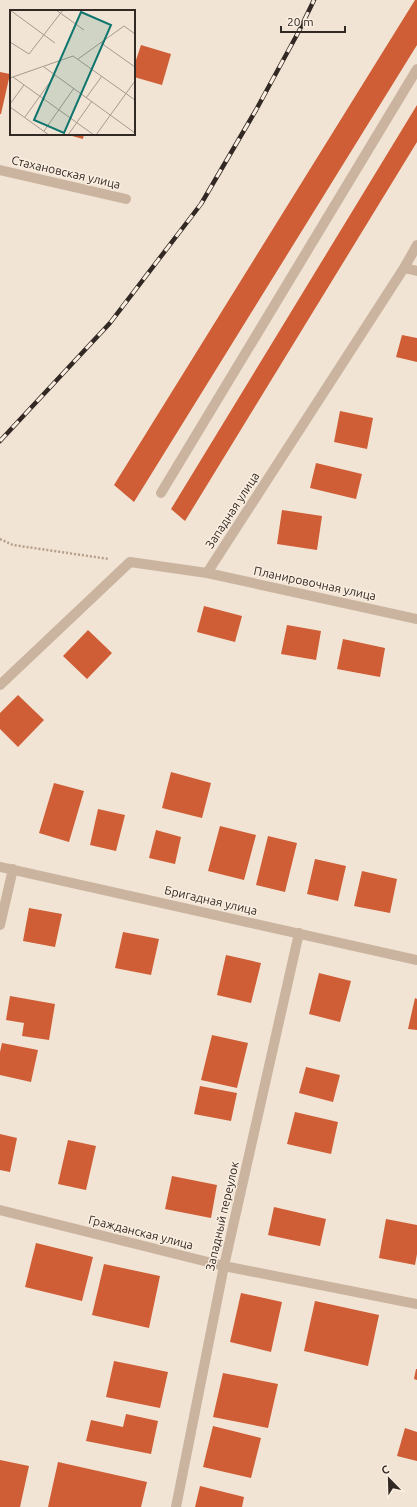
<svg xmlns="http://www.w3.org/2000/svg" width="417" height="1507" font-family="Ubuntu,sans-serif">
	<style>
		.building { fill: #cf5d35 }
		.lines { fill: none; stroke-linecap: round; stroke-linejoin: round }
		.path { stroke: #b69e8a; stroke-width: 2.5; stroke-dasharray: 2 2; stroke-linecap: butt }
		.minor { stroke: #cab4a0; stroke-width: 10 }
		.rail-casing { stroke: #332924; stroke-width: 4.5 }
		.rail { stroke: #faeee0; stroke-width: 3; stroke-dasharray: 9; stroke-linecap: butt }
		.labels { text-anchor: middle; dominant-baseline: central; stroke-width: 3; stroke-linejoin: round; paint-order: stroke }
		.street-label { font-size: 12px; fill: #332924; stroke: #faeee0 }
		.inset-road { fill: none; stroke: #a6998e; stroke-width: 1 }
		.view { fill: #0f766e; fill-opacity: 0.15; stroke: #0f766e; stroke-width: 2 }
		.inset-edge { fill: none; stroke: #332924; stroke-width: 2 }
	</style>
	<rect width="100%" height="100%" fill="#f2e4d4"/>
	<path class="building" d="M415 0H417V45L134 502 114 485Z
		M141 45 171 54 162 85 134 77V66Z
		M0 72 10 74 1 114H0Z
		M417 105V142L185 521 171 509Z
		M65 134H84L83 139Z
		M402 335 417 338V362L396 357Z
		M340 411 373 418 367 449 334 442Z
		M316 463 362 474 356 499 310 488Z
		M282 510 322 516 317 550 277 544Z
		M204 606 242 616 235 642 197 632Z
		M287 625 321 631 316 660 281 654Z
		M88 630 112 653 87 679 63 656Z
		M343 639 385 648 380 677 337 669Z
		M18 695 44 720 18 747 0 729V713Z
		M171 772 211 783 202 818 162 808Z
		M54 783 84 791 69 842 39 833Z
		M98 809 125 815 116 851 90 845Z
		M220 826 256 835 244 880 208 871Z
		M156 830 181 837 175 864 149 858Z
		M268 836 297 843 285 892 256 885Z
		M315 859 346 866 338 901 307 894Z
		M362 871 397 879 390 913 354 906Z
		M29 908 62 914 55 947 23 941Z
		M123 932 159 939 151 975 115 968Z
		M226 955 261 963 251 1003 217 995Z
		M319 973 351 981 340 1022 309 1014Z
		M10 996 55 1004 49 1040 22 1036 24 1023 6 1020Z
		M415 998 417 999V1030L408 1029Z
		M212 1035 248 1043 237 1088 201 1080Z
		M2 1043 38 1050 31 1082 0 1075V1052Z
		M306 1067 340 1075 333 1102 299 1093Z
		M200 1086 237 1093 231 1121 194 1114Z
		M295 1112 338 1122 331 1154 287 1144Z
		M0 1134 17 1138 10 1172 0 1170Z
		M68 1140 96 1146 86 1190 58 1184Z
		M172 1176 217 1185 211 1218 165 1209Z
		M274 1207 326 1219 320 1246 268 1235Z
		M386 1219 417 1225V1254L415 1265 379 1258Z
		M36 1243 93 1257 82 1301 25 1287Z
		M104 1264 160 1276 149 1328 92 1315Z
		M241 1293 282 1302 271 1352 230 1342Z
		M315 1301 379 1315 368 1366 304 1351Z
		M114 1361 168 1372 160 1408 106 1397Z
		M416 1369H417V1380L414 1379Z
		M223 1373 278 1384 268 1428 213 1417Z
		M126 1414 158 1421 151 1454 86 1441 91 1420 123 1427Z
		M213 1426 261 1438 251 1478 203 1467Z
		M405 1428 417 1432V1461L397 1456Z
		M0 1460 29 1466 20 1507H0Z
		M58 1462 147 1482 141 1507H48Z
		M200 1486 244 1497 242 1507H195Z"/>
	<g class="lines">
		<path class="path" d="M0 539 13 545 109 559"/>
		<path class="minor" d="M0 170 126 199
			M404 268 417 271
			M161 493 417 69
			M207 573 404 268 417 245
			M0 685 130 562 207 573 417 619
			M0 867 417 960
			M0 925 13 869
			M0 1210 224 1266 417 1304
			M176 1507 224 1266 299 933"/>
		<g class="rail-casing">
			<path id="rail" d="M0 441 110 323 201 204 256 110 299 31 314 0"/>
		</g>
		<use href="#rail" class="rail"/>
	</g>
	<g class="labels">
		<g class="street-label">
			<text transform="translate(66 172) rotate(13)">Стахановская улица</text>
			<text transform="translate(232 510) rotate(-57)">Западная улица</text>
			<text transform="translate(315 583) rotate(12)">Планировочная улица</text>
			<text transform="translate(211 900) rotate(13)">Бригадная улица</text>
			<text transform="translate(222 1216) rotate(-77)">Западный переулок</text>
			<text transform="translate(141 1232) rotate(14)">Гражданская улица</text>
		</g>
	</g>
	<g transform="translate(10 10)">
		<rect width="125" height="125" fill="#f2e4d4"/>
		<path class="inset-road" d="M0 0 45 33M46 0 74 20M0 32 19 44 53 0M91 33 125 57M68 49 114 16 125 24M34 57 125 123M3 67 84 125M0 68 63 46 125 90M76 88 92 66M0 94 14 75M0 97 39 125M15 107 45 65M34 121 64 78M58 125 82 91M86 125 125 71"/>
		<path class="view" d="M71 2 101 15 54 123 24 110Z"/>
		<rect width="125" height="125" class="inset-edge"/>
	</g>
	<g transform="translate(389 1479) rotate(337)" stroke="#faeee0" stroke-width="3" paint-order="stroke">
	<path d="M0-3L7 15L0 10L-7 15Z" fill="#332924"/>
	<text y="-6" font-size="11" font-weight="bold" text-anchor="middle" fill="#332924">С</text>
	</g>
	<path d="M281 26v6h64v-6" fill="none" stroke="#332924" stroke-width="2"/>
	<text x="287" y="26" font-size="12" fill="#332924" stroke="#faeee0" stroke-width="3" paint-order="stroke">20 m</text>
</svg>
